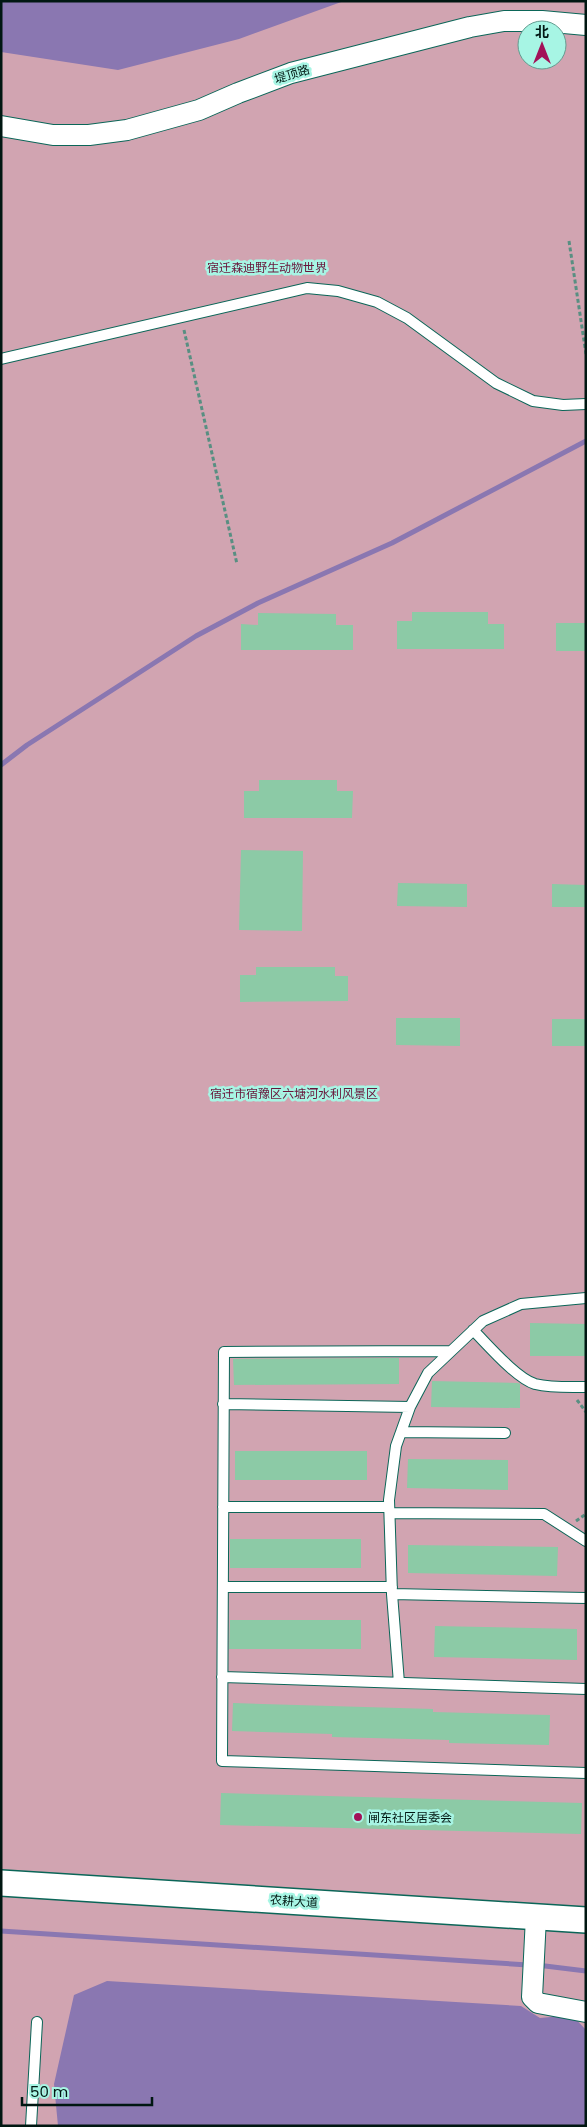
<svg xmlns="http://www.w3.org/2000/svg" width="587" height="2127" font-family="Poppins,'Noto Sans SC',sans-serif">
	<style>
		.green { fill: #d1a4b1; fill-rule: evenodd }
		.water { fill: #8a77b1 }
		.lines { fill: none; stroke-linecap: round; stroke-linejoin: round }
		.stream { stroke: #8a77b1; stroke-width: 5 }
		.building { fill: #8ccaa6 }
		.service-casing { stroke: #0b6658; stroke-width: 12 }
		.minor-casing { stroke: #0b6658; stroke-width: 22 }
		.tertiary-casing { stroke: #0b6658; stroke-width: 28 }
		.path { stroke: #588f82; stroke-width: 3; stroke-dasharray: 4 2.5; stroke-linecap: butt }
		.service { stroke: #fff; stroke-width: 10 }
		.minor { stroke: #fff; stroke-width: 20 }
		.tertiary { stroke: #fff; stroke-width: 25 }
		.poi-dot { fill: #a21258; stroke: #a7f5e4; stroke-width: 2 }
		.labels { text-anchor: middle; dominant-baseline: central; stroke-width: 5; stroke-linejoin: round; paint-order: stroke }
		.street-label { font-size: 12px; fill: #001712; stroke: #a7f5e4 }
		.park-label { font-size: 12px; fill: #68153a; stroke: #a7f5e4 }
		.poi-label { font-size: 12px; fill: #001712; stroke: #a7f5e4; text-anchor: start }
	</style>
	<rect width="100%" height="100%" fill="#9ae8d6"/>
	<path class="green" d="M1 1H586V2126H1ZM527 30H557V60H527Z"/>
	<path class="water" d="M1 1H344L239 39 118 70 1 52Z
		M107 1981 521 2006 540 2018 572 2015 586 2030V2126H58L54 2084 74 1995Z"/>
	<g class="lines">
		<path class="stream" d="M1 765 27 745 196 636 258 603 392 543 586 441
			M1 1931 528 1965
			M537 1965 586 1971"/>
	</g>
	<path class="building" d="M412 612H488V624H504V649H397V621H412Z
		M258 613 336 614V625H353V650H241V624L258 625Z
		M556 623H586V651H556Z
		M259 780H337V791H353L352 818H244V791H259Z
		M241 850 303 851 302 931 239 930Z
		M398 883 467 884V907L397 906Z
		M552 884 586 885V907H552Z
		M256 967H335V976H348V1001L240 1002V975H256Z
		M396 1018H460V1046L396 1045Z
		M552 1019H586V1046H552Z
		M530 1323 586 1324V1356H530Z
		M399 1358V1384L234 1385 233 1359Z
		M432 1381 518 1383 520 1384V1408L431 1407Z
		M235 1451H367V1480H235Z
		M408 1459 508 1460V1490L407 1488Z
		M230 1539H361V1568H230Z
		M408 1545 558 1547 557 1576 408 1573Z
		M230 1620H361V1649H229Z
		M435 1626 577 1629V1660L434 1657Z
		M233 1703 433 1709V1712L550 1715 549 1745 449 1743V1740L332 1737V1734L232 1731Z
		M221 1793 582 1803 581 1834 220 1825Z"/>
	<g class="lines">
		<g class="service-casing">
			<path id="service" d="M1 359 307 288 338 291 377 302 407 318 496 383 533 401 563 405 586 404
				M473 1330C488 1345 516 1378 535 1384 552 1388 569 1387 586 1387
				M451 1351 224 1352 222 1761 586 1773
				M223 1404 410 1407
				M401 1432 505 1433
				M223 1507H389
				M390 1513 544 1514 586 1541
				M223 1587H392
				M392 1594 586 1598
				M222 1677 586 1689
				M399 1683 392 1594 389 1500 396 1446 410 1407 428 1373 483 1321 521 1304 586 1298
				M31 2126 37 2022"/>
		</g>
		<g class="minor-casing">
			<path id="minor" d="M1 126 53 135H89L127 130 199 110 238 93 291 73 470 27 504 21H542L586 25
				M536 1917 532 1997 538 2003 586 2012"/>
		</g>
		<g class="tertiary-casing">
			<path id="tertiary" d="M1 1883 586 1920"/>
		</g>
		<path class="path" d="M569 241 586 354
			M184 330 237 564
			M577 1400 586 1412
			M576 1521 586 1514"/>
		<use href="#service" class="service"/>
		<use href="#minor" class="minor"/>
		<use href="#tertiary" class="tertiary"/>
	</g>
	<circle class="poi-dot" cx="358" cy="1817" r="5"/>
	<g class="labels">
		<g class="street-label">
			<text transform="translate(292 74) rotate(-17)">堤顶路</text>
			<text transform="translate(294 1901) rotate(4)">农耕大道</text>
		</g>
		<g class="park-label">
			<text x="267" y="267">宿迁森迪野生动物世界</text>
			<text x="294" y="1093">宿迁市宿豫区六塘河水利风景区</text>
		</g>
		<g class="poi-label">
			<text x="368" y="1817">闸东社区居委会</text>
		</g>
	</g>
	<rect width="587" height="2127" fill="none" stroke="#001712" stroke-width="5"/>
	<g transform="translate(542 45)"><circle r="24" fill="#a7f5e4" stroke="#649c90"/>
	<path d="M0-4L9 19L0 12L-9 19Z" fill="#a21258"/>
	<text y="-8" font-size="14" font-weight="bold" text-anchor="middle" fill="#001712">北</text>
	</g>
	<path d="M22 2097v8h130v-8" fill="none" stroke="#001712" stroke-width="2.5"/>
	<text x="30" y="2097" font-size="15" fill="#001712" stroke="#a7f5e4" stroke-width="4" paint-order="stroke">50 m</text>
</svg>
